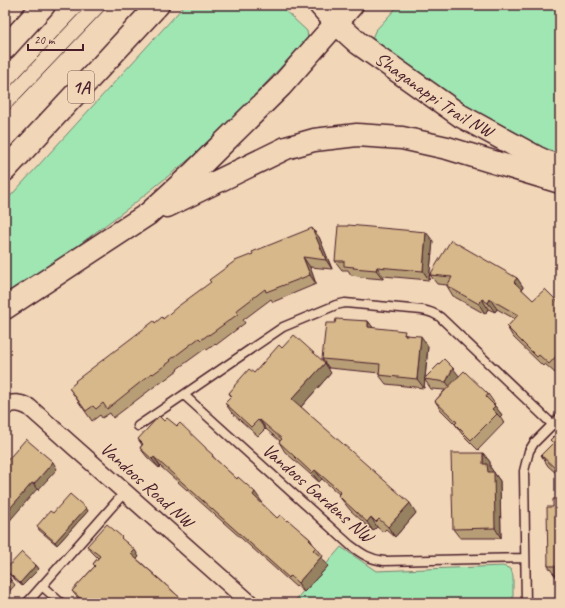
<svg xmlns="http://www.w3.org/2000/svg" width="565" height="608" font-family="Caveat,sans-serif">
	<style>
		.green { fill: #a0e6b3; stroke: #75826f }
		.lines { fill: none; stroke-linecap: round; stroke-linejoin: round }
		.lane-casing { stroke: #4a1f2b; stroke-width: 11 }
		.street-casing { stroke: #4a1f2b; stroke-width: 19 }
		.primary-casing { stroke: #4a1f2b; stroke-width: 25 }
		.highway-casing { stroke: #4a1f2b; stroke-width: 25 }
		.lane { stroke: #f1d7b8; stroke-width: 8 }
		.street { stroke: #f1d7b8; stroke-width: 16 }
		.primary { stroke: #f1d7b8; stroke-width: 22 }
		.highway { stroke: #f1d7b8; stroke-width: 22 }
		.tram { stroke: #4a1f2b; stroke-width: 1 }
		.wall { fill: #b89e77; stroke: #4a1f2b }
		.shaded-wall { fill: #968161; stroke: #4a1f2b }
		.building { fill: #d6b88a; stroke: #4a1f2b }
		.labels { text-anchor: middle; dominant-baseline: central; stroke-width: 3; stroke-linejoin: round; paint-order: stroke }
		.shield { fill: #f1d7b8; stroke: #7c5655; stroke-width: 1 }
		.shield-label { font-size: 18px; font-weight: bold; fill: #4a1f2b }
		.street-label { font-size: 19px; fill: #4a1f2b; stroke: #f1d7b8 }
	</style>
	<rect width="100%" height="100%" fill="#f1d7b8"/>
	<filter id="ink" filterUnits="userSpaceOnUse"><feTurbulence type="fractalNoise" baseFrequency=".025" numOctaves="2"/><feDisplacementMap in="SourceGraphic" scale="8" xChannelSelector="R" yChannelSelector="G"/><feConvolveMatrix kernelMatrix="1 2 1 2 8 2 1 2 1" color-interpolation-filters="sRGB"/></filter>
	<g filter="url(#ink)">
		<path class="green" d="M185 5H274L277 9 280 6 307 31 308 38 213 140 131 206 56 262 5 295V202Z
			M399 5H560V157L474 113 371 41 375 31Z
			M341 547 376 571 503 566 511 569 513 576V603H293Z"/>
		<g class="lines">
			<g class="lane-casing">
				<path id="lane" d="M184 395 350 545C362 554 369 559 384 561L525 558
					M138 426 283 327 336 305 345 303 422 310C428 311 434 313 440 317L553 425
					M42 586 61 603
					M27 603 125 492
					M526 603 524 471 529 451 534 443 560 417"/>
			</g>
			<g class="street-casing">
				<path id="street" d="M5 407C13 401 20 403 29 407L250 603"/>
			</g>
			<g class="primary-casing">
				<g id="primary">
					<path id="s1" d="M320 5 336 23 358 43 461 116 536 157 560 168"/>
				</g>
			</g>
			<g class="highway-casing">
				<path id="highway" d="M5 48 44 5
					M5 170 158 5
					M167 206 286 148 314 140 357 135 402 138 447 148 560 182
					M5 308 148 214 194 172 281 86 352 5"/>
			</g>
			<use href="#lane" class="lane"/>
			<use href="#street" class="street"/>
			<use href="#primary" class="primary"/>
			<use href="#highway" class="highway"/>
			<path class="tram" d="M5 92 87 5
				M5 114 109 5"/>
		</g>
		<path class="wall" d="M319 237 332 269 310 267 316 284 273 302 271 299 243 320 245 323 216 345 215 344 207 350 206 348 177 369 178 370 159 384V383L113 418 110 413 102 418 100 415 92 421 69 388 155 323Z
			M433 241 429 280 383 276V279L360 277 359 276 351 275 348 270H342L335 261Z
			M430 275 517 278 523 287 522 290 533 300 560 304V368L555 373 545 364 543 366 513 337 507 327 515 319 497 309 495 312 488 309 485 314 453 296 447 286V285L437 284Z
			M368 321 373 328 407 335 428 346 425 379 459 376 488 394 495 404 494 405 502 415 500 417 504 423 478 450 462 434 455 424 441 410 435 401 445 390 431 389 425 380 424 388 386 384 379 375 380 373 329 368 322 359 335 323Z
			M282 348 331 373 301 407 416 513 395 537 386 529 383 532 377 527 373 531 350 510 338 495 339 494 322 479 319 482 285 452 279 442 280 441 266 429V430L265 429 258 436 232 413 225 403 231 397 229 393 254 373Z
			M164 421 177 426 210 453 216 460 262 502 261 503 277 518 287 521 310 539 313 544 316 547 323 556 322 558 328 566 304 592 297 586 296 587 160 466 159 468 147 457 140 448 142 445 138 439Z
			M560 430V585L559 584V581L548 566 553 507 557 499V474L548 466 541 455 553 443 550 440Z
			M483 453 490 462V467L500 481 501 538H460L453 529Z
			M86 508 88 511 57 545 39 530 37 526 53 513Z
			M126 542 139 557 137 559 186 603H83L77 597 72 591 95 566 93 564 98 558 92 552 87 546Z
			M36 565 39 569 22 586 8 573 5 570Z
			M5 574 11 580 15 585 5 596Z"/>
		<path class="shaded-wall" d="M312 228 319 237 332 269 326 260Z
			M426 232 433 241 429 280 423 271Z
			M303 257 310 267 316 284 310 275Z
			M377 267 383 276V279L376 270Z
			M517 278 523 287 521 292 514 282Z
			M482 299 488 309 485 314 479 304Z
			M490 299 497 309 495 312 488 303Z
			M368 321 375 330 368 327Z
			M421 336 428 346 424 388 417 379Z
			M325 363 331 373 299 409 292 399Z
			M453 368 460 377 453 391 446 382Z
			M495 406 502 415 500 417 492 409Z
			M260 420 266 429V430L259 421Z
			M483 453 490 462V467L500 481 501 538 495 528 488 472 483 464Z
			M154 457 160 466 159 468 152 459Z
			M53 462 57 469 38 490 34 484Z
			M315 470 322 479 319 482 312 473Z
			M32 483 37 489 6 525V526L5 527V514Z
			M255 492 262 502 259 505 253 495Z
			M410 503 416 513 395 537 388 527Z
			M86 508 88 511 57 545 55 542Z
			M371 517 377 527 373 531 367 522Z
			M135 550 139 557 136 560 131 554Z
			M321 557 328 566 304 592 298 583Z
			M36 565 39 569 22 586 20 583Z"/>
		<path class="building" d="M348 225 426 232 423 271 377 267 376 270 353 268 354 267 344 266V261H335L338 226H348Z
			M312 228 326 260 303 257 310 275 266 292 265 289 236 311 238 314 209 335V334L201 340 199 338 170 360 171 361 153 374 152 373 107 409 103 403 96 409 93 406 86 411 69 388 76 382 75 381 154 321 155 323 162 317 163 319 177 307 211 282 209 280 235 261 253 254 252 252Z
			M451 240 517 278 514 282 533 300 545 289 560 304V343L556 346 560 350V352L549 364 539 355 537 357 507 327 518 315 490 299 488 303 482 299 479 304 447 286 452 277 430 275Z
			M336 319 368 321V327L405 331 404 335 421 336 417 379 379 375 380 364 322 359 326 323H335Z
			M294 335 325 363 292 399 410 503 388 527 379 519 376 522 371 517 367 522 344 501 338 495 341 492 315 470 312 473 279 442 282 439 260 420 259 421 258 420 251 427 225 403 232 396 229 393 235 386H234L249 369 254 373 279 345 282 348Z
			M444 359 453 368 446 382 424 379Z
			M464 371 488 394 486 397 495 406 492 409 497 414 471 440 455 424 457 422 435 401Z
			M159 416 164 421 167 418 177 426 180 423 206 448V449L213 455 212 456 237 479 238 477 255 492 253 495 277 518 280 515 287 521 288 520 310 539 309 540 316 547 313 550 321 557 298 583 290 576 289 578 154 457 152 459 140 448 143 444 138 439Z
			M560 430V584H559V575H555V566H548L547 507H553V499H557V470L541 455 553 443 550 440Z
			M26 439 53 462 34 484 32 483 5 514V463Z
			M451 453H483V464H487L488 472H494L495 528 453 529Z
			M70 494 86 508 55 542 37 526 50 511 53 513Z
			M107 524 122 537 121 538 135 550 131 554 186 603H86L72 591 95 566 93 564 100 556 87 546Z
			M22 552 36 565 20 583 5 570Z
			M5 574 11 580 5 586Z"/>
	</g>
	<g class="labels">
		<rect class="shield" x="68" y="71" width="26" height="32" rx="3"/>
		<g class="shield-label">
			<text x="81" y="87">1A</text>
		</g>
		<g class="street-label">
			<text stroke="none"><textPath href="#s1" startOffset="146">Shaganappi Trail NW</textPath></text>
			<text transform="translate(147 485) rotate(42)">Vandoos Road NW</text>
			<text transform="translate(318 493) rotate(41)">Vandoos Gardens NW</text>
		</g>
	</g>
	<rect width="565" height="608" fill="none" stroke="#f1d7b8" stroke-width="20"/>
	<rect x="10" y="10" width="545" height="588" fill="none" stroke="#4a1f2b" stroke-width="1.5" filter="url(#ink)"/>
	<path d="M28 44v6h55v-6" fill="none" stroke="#4a1f2b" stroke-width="2"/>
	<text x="34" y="44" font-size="12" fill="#4a1f2b" stroke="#f1d7b8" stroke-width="3" paint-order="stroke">20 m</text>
</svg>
